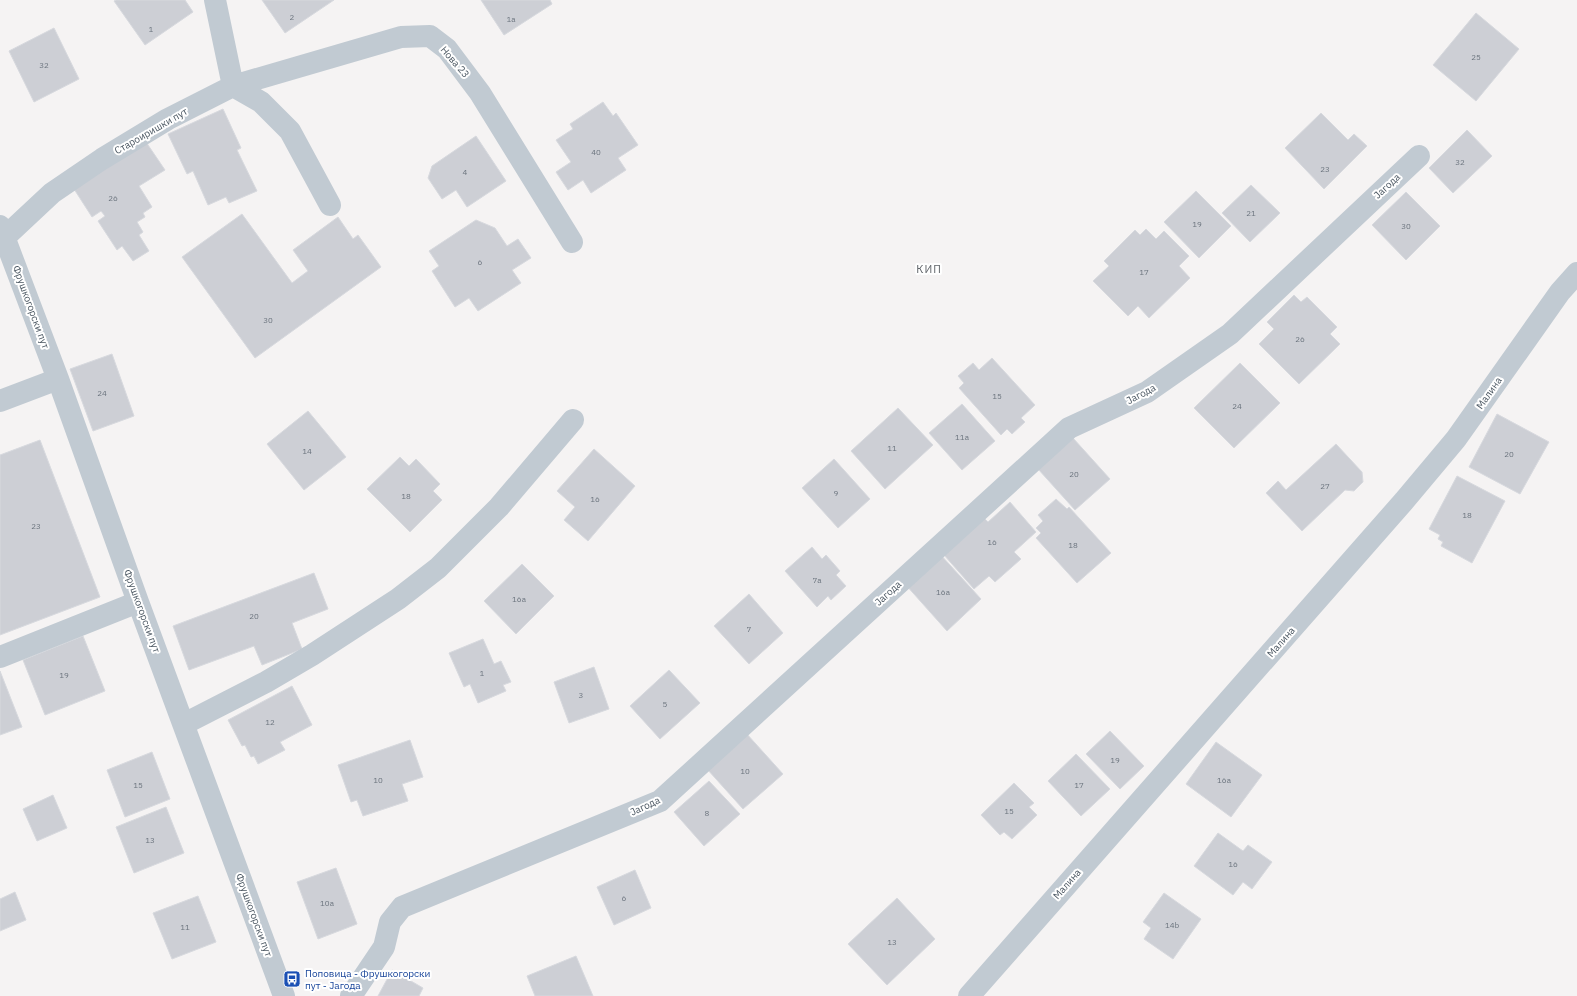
<svg xmlns="http://www.w3.org/2000/svg" width="1577" height="996" font-family="'IBM Plex Sans',sans-serif">
	<style>
		.building { fill: #cdcfd5; stroke: #d7d9de }
		.lines { fill: none; stroke-linecap: round; stroke-linejoin: round }
		.minor { stroke: #c1cad2; stroke-width: 22 }
		.labels { text-anchor: middle; dominant-baseline: central; stroke-width: 4; stroke-linejoin: round; paint-order: stroke }
		.number-label { font-size: 8px; fill: #6b747e }
		.street-label { font-size: 10px; fill: #4a5661; stroke: #fff }
		.transit-label { font-size: 10px; fill: #164399; stroke: #fff; text-anchor: start }
		.neighbourhood-label { font-size: 11px; letter-spacing: 1px; fill: #5f6368; stroke: #fff }
	</style>
	<rect width="100%" height="100%" fill="#f5f3f3"/>
	<path class="building" d="M116 0H185L193 12 145 45 114 1Z
		M262 0H334L285 33Z
		M481 0H550L552 4 504 35Z
		M1476 13 1519 49 1476 101 1433 65Z
		M54 28 79 79 34 102 9 51Z
		M603 102 613 116 616 113 638 145 618 158 626 170 591 193 583 180 568 190 556 172 571 162 556 140 573 129 570 124Z
		M223 109 241 148 237 150 257 191 229 203 226 197 208 205 193 171 187 174 168 134Z
		M1321 113 1348 140 1354 134 1367 146 1324 189 1285 148Z
		M1467 130 1492 156 1453 193 1429 168Z
		M476 136 506 181 467 207 456 190 442 199 428 178 432 166Z
		M146 142 165 170 139 186 152 207 143 213 145 217 137 222 143 232 139 235 149 251 133 261 122 246 117 250 98 221 105 216 101 211 92 217 74 189Z
		M1251 185 1280 213 1250 242 1222 213Z
		M1196 191 1231 226 1199 258 1164 222Z
		M1406 192 1440 226 1406 260 1372 225Z
		M242 214 292 283 308 271 293 250 338 217 353 239 358 235 381 267 255 358 182 257Z
		M476 220 495 228 507 246 518 239 531 258 512 270 521 283 478 311 469 298 455 307 432 271 439 266 429 251Z
		M1146 229 1156 239 1164 231 1189 256 1179 266 1190 278 1149 318 1138 306 1128 316 1093 281 1109 266 1104 261 1135 230 1140 235Z
		M1294 295 1301 302 1307 297 1337 327 1330 334 1340 344 1299 384 1259 344 1274 329 1267 322Z
		M112 354 134 416 93 431 70 369Z
		M992 358 1035 405 1021 418 1025 422 1012 434 1007 429 1001 435 959 388 964 383 958 376 973 363 979 370Z
		M1240 363 1280 403 1234 448 1194 408Z
		M962 404 995 441 962 470 929 433Z
		M898 408 933 445 885 489 851 451Z
		M308 411 346 457 304 490 267 444Z
		M1497 414 1549 442 1520 494 1469 467Z
		M1073 438 1110 479 1075 510 1038 469Z
		M40 440 100 597 0 635V455Z
		M1336 444 1362 472 1363 482 1354 491 1345 490 1302 531 1266 493 1278 481 1286 490Z
		M594 449 635 486 588 541 564 520 575 507 557 491Z
		M400 457 409 466 416 459 440 484 433 491 442 500 410 532 367 489Z
		M834 459 870 499 838 528 802 488Z
		M1457 476 1505 501 1472 563 1441 546 1443 542 1438 539 1440 535 1429 529Z
		M1056 499 1067 509 1069 507 1111 553 1077 583 1036 538 1041 533 1036 528 1043 521 1038 515Z
		M1010 502 1036 532 1014 552 1021 559 995 582 989 576 974 589 944 555 984 518 988 522Z
		M812 547 822 559 826 555 840 571 836 575 846 586 831 600 828 596 817 607 785 571Z
		M939 553 981 599 947 631 905 584Z
		M522 564 554 596 516 634 484 601Z
		M314 573 328 609 292 623 302 649 262 665 254 646 189 670 173 626Z
		M749 594 783 633 749 664 714 626Z
		M83 636 105 691 45 715 23 660Z
		M483 639 494 664 501 661 511 682 503 685 506 691 478 703 470 684 464 687 449 653Z
		M594 667 609 709 569 723 554 682Z
		M669 670 700 703 660 739 630 706Z
		M0 671 22 727 0 735Z
		M292 686 312 725 280 742 285 750 258 764 254 756 251 757 245 745 242 746 228 720Z
		M1110 731 1144 766 1120 789 1086 754Z
		M746 733 783 774 743 809 707 769Z
		M410 740 423 777 402 784 408 801 363 816 357 800 351 802 338 765Z
		M1216 742 1262 775 1231 817 1186 784Z
		M152 752 170 799 125 817 107 770Z
		M1076 754 1110 789 1081 816 1048 781Z
		M709 781 740 814 704 846 674 812Z
		M1014 783 1034 803 1029 807 1037 815 1012 839 1004 832 1000 835 981 815Z
		M53 795 67 828 37 841 23 809Z
		M166 807 184 853 134 873 116 827Z
		M1218 833 1243 851 1248 845 1272 862 1252 889 1243 882 1233 895 1194 866Z
		M336 868 357 924 318 939 297 882Z
		M635 870 651 908 614 925 597 887Z
		M15 892 26 920 0 931V899Z
		M1164 893 1201 919 1173 959 1144 939 1151 928 1143 922Z
		M198 896 216 942 172 959 153 913Z
		M897 898 935 939 887 985 848 944Z
		M576 956 593 996H535L527 976Z
		M392 970 423 988 419 996H378Z"/>
	<g class="lines">
		<path class="minor" d="M233 86 401 37 430 36 447 49 480 93 572 242
			M233 86 261 102 290 131 330 205
			M0 226 58 379 138 602 284 996
			M5 237 52 193 102 159 168 119 233 86 215 0
			M0 401 58 379
			M0 657 138 602
			M184 724 266 682 312 655 398 599 438 568 499 507 573 420
			M351 996 384 947 390 922 402 907 660 801 1069 428 1147 392 1230 334 1419 156
			M969 996 1404 501 1456 439 1560 292 1577 273"/>
	</g>
	<defs>
		<g id="bus-square" transform="scale(0.9)"><rect x="-9" y="-9" width="18" height="18" rx="4" fill="#1a4fb4" stroke="#fff"/><path d="M-5-6H5V4H4V6H2V4H-2V6H-4V4H-5ZM-3.5-4V0h7V-4ZM-3.5 1.2v1.5H-2V1.2ZM2 1.2v1.5H3.5V1.2Z" fill="#fff"/></g>
	</defs>
	<g fill-rule="evenodd">
		<use href="#bus-square" x="292" y="979"/>
	</g>
	<g class="labels">
		<g class="number-label">
			<text x="292" y="17">2</text>
			<text x="511" y="19">1a</text>
			<text x="151" y="29">1</text>
			<text x="1476" y="57">25</text>
			<text x="44" y="65">32</text>
			<text x="596" y="152">40</text>
			<text x="1460" y="162">32</text>
			<text x="1325" y="169">23</text>
			<text x="465" y="172">4</text>
			<text x="113" y="198">26</text>
			<text x="1251" y="213">21</text>
			<text x="1197" y="224">19</text>
			<text x="1406" y="226">30</text>
			<text x="480" y="262">6</text>
			<text x="1144" y="272">17</text>
			<text x="268" y="320">30</text>
			<text x="1300" y="339">26</text>
			<text x="102" y="393">24</text>
			<text x="997" y="396">15</text>
			<text x="1237" y="406">24</text>
			<text x="962" y="437">11a</text>
			<text x="892" y="448">11</text>
			<text x="307" y="451">14</text>
			<text x="1509" y="454">20</text>
			<text x="1074" y="474">20</text>
			<text x="1325" y="486">27</text>
			<text x="836" y="493">9</text>
			<text x="406" y="496">18</text>
			<text x="595" y="499">16</text>
			<text x="1467" y="515">18</text>
			<text x="36" y="526">23</text>
			<text x="992" y="542">16</text>
			<text x="1073" y="545">18</text>
			<text x="817" y="580">7a</text>
			<text x="943" y="592">16a</text>
			<text x="519" y="599">16a</text>
			<text x="254" y="616">20</text>
			<text x="749" y="629">7</text>
			<text x="482" y="673">1</text>
			<text x="64" y="675">19</text>
			<text x="581" y="695">3</text>
			<text x="665" y="704">5</text>
			<text x="270" y="722">12</text>
			<text x="1115" y="760">19</text>
			<text x="745" y="771">10</text>
			<text x="378" y="780">10</text>
			<text x="1224" y="780">16a</text>
			<text x="138" y="785">15</text>
			<text x="1079" y="785">17</text>
			<text x="1009" y="811">15</text>
			<text x="707" y="813">8</text>
			<text x="150" y="840">13</text>
			<text x="1233" y="864">16</text>
			<text x="624" y="898">6</text>
			<text x="327" y="903">10a</text>
			<text x="1172" y="925">14b</text>
			<text x="185" y="927">11</text>
			<text x="892" y="942">13</text>
		</g>
		<g class="street-label">
			<text transform="translate(455 62) rotate(49)">Нова 23</text>
			<text transform="translate(151 131) rotate(-30)">Староиришки пут</text>
			<text transform="translate(1387 186) rotate(-43)">Јагода</text>
			<text transform="translate(31 307) rotate(70)">Фрушкогорски пут</text>
			<text transform="translate(1489 393) rotate(-55)">Малина</text>
			<text transform="translate(1141 394) rotate(-28)">Јагода</text>
			<text transform="translate(888 593) rotate(-42)">Јагода</text>
			<text transform="translate(142 611) rotate(70)">Фрушкогорски пут</text>
			<text transform="translate(1281 642) rotate(-49)">Малина</text>
			<text transform="translate(645 806) rotate(-25)">Јагода</text>
			<text transform="translate(1067 884) rotate(-49)">Малина</text>
			<text transform="translate(254 915) rotate(70)">Фрушкогорски пут</text>
		</g>
		<g class="transit-label">
			<text x="305" y="973">Поповица - Фрушкогорски<tspan x="305" dy="12">пут - Јагода</tspan></text>
		</g>
		<g class="neighbourhood-label">
			<text x="929" y="269">КИП</text>
		</g>
	</g>
</svg>
